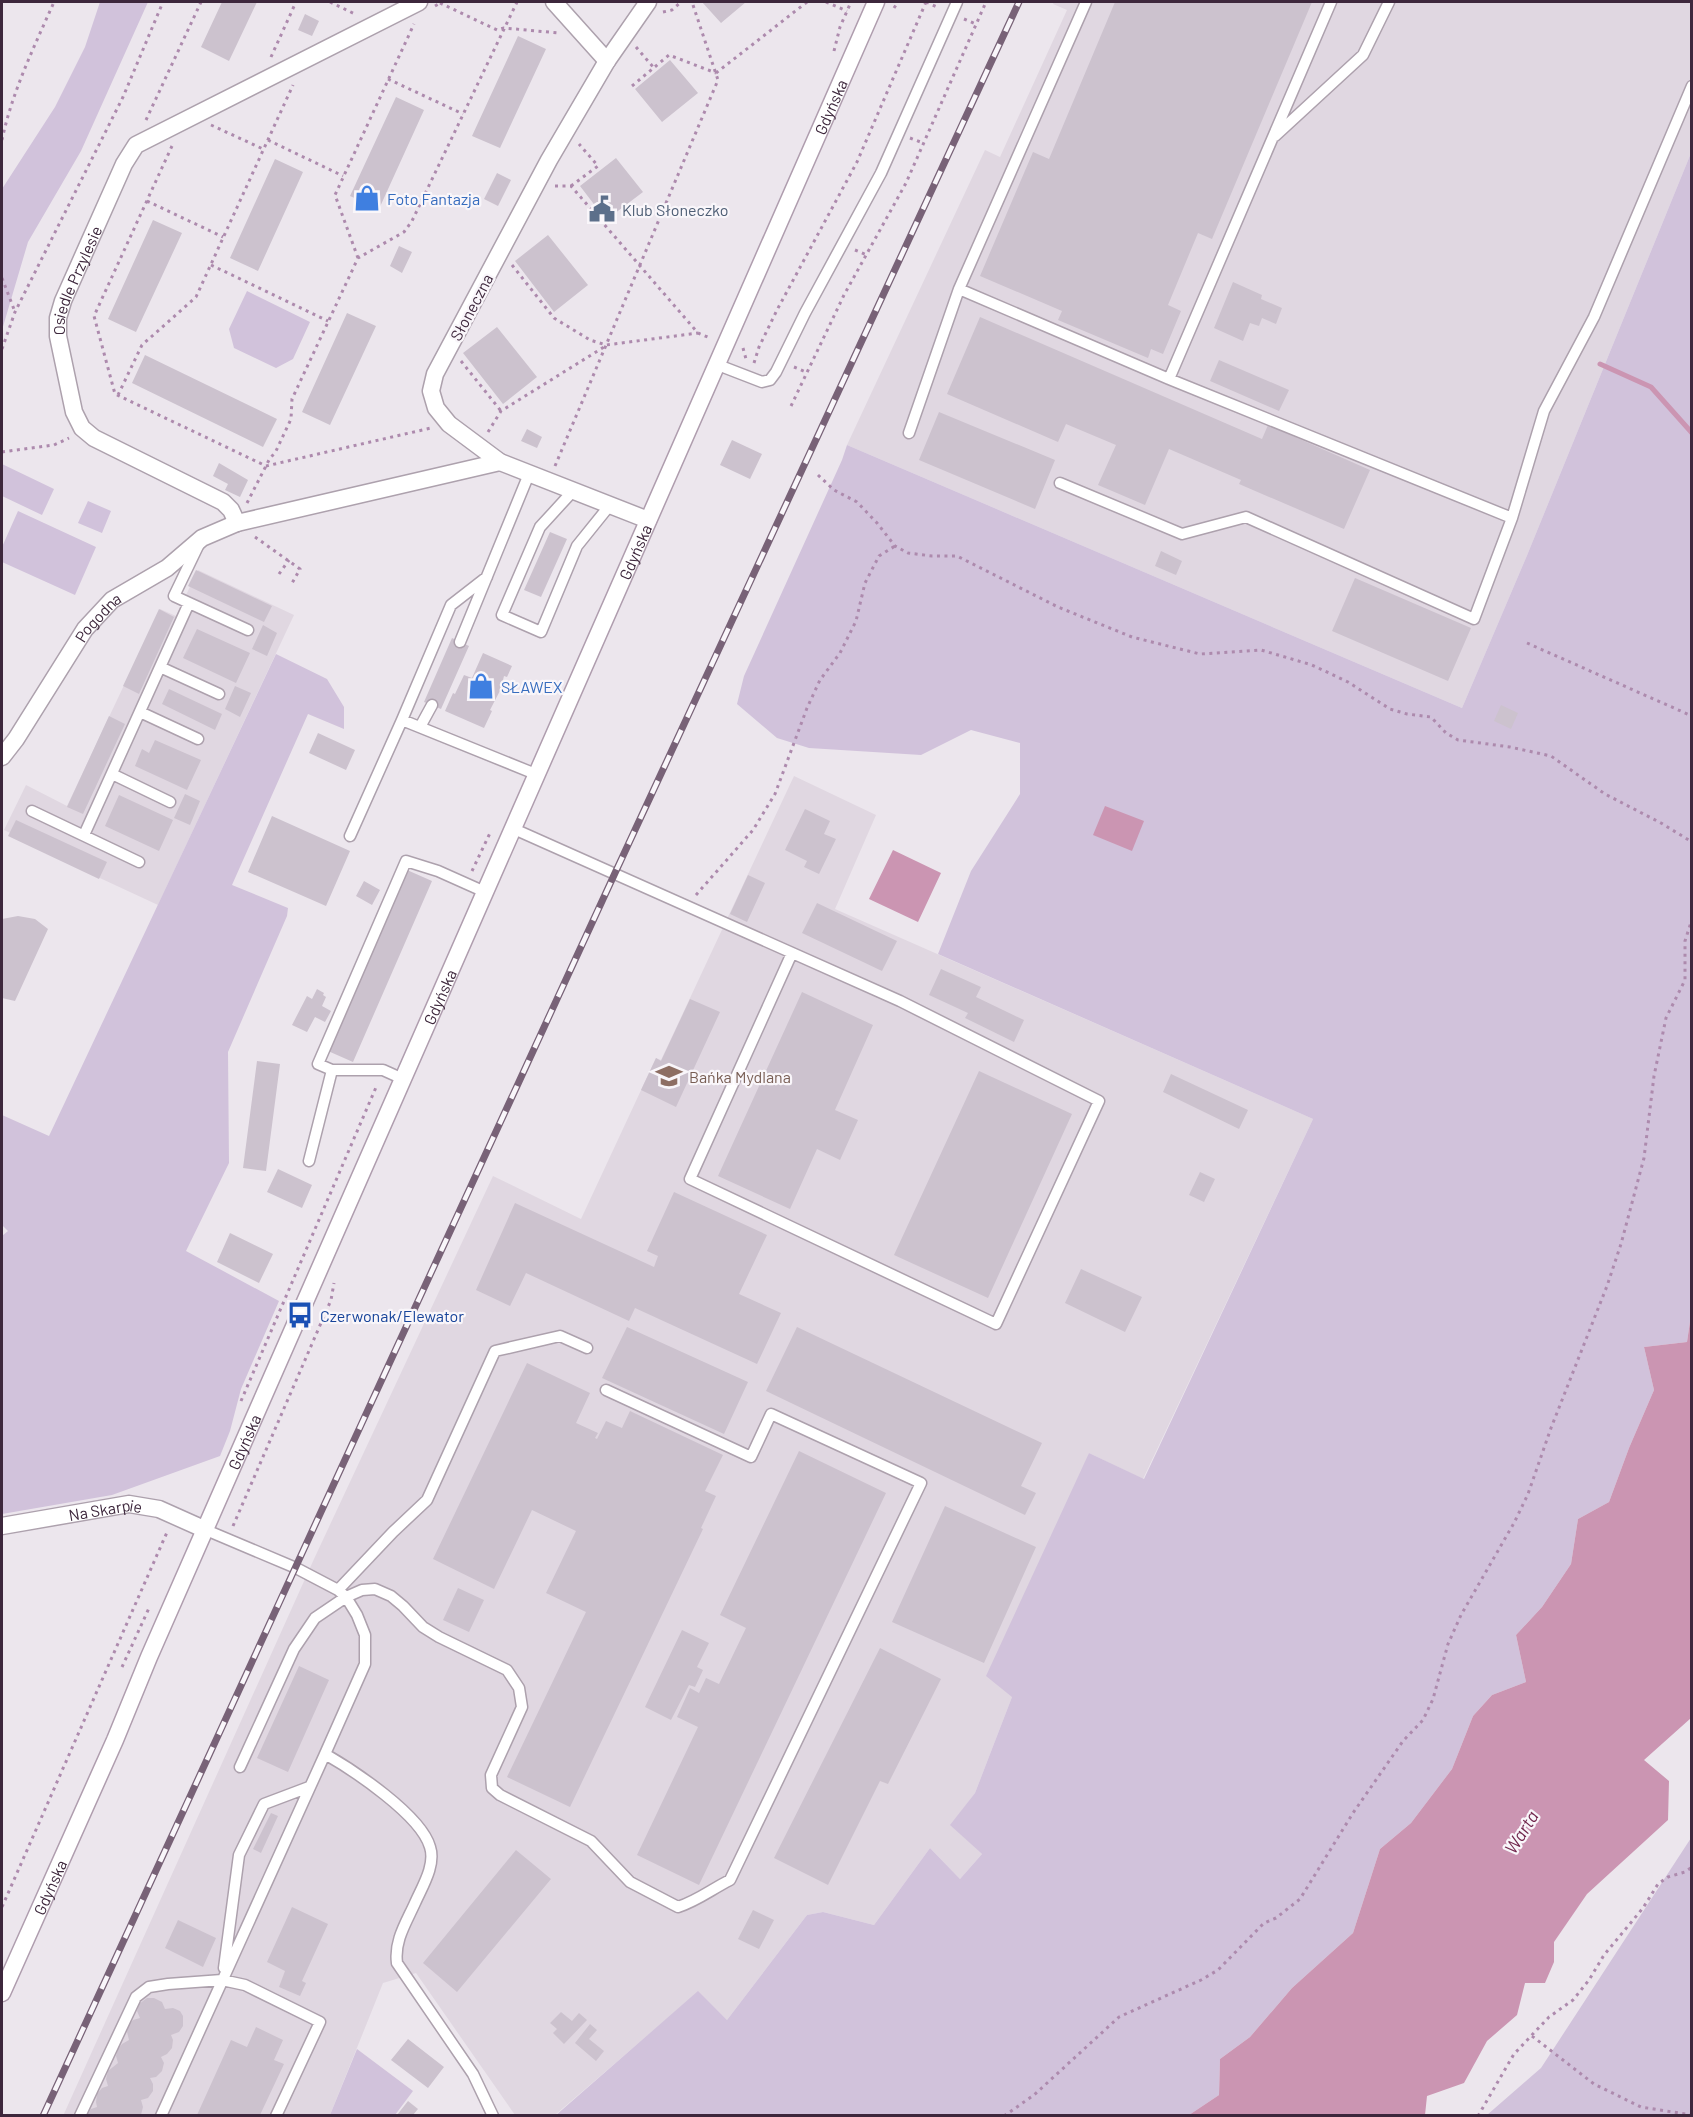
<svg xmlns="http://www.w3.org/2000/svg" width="1693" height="2117" font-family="Barlow,sans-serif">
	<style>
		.built { fill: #e0d7e1 }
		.green { fill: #d1c2db }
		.water { fill: #cb95b2 }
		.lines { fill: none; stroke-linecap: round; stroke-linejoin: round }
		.stream { stroke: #cb95b2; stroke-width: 5 }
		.building { fill: #ccc2ce }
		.service-casing { stroke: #ada1ad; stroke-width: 13 }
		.minor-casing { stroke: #ada1ad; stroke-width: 19 }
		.secondary-casing { stroke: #af9dae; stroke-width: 19 }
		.path { stroke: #ad8aad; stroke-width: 3; stroke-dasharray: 3 4.5; stroke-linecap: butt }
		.service { stroke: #fff; stroke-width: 10 }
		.minor { stroke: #fff; stroke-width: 16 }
		.secondary { stroke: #fff; stroke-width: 16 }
		.rail-casing { stroke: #786277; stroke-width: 7 }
		.rail { stroke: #f9f6fa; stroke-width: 4.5; stroke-dasharray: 14; stroke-linecap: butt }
		.labels { text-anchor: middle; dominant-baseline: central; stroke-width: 4.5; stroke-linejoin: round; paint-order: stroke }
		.street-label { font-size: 16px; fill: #3d273c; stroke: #f9f6fa }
		.shop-label { font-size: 16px; fill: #366cbe; stroke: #f9f6fa; text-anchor: start }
		.service-label { font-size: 16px; fill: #4e5e75; stroke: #f9f6fa; text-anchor: start }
		.education-label { font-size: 16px; fill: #785e54; stroke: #f9f6fa; text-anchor: start }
		.transit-label { font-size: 16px; fill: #164399; stroke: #f9f6fa; text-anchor: start }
		.water-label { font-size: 18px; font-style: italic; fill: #72284e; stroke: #f9f6fa }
	</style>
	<rect width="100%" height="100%" fill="#ece6ed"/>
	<path class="built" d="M1054 2H1691V153L1528 553 1462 708 847 445 985 150 1000 157 1067 10 1053 4Z
		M198 570 294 615 158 905 46 853 41 848 4 830 26 785 67 806 160 609 176 616Z
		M794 776 876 815 835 909 1313 1119 1143 1479 1089 1453 1012 1697 975 1793 951 1825 982 1854 960 1879 930 1848 874 1925 823 1912 807 1915 727 2020 698 1992 555 2115H515L416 1973 383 1983 330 2115 63 2116 314 1559 493 1176 581 1219 656 1058 661 1060Z"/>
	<path class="green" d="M100 2H148L81 151 28 242 2 330V189L55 107 85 47Z
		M1691 153V1315L1687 1342 1644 1347 1654 1390 1629 1448 1609 1502 1578 1519 1571 1564 1542 1607 1516 1635 1526 1682 1492 1695 1473 1716 1452 1769 1411 1823 1380 1849 1353 1933 1292 1988 1250 2037 1220 2059 1219 2095 1189 2115 555 2116 698 1991 727 2020 807 1915 823 1912 874 1925 930 1848 960 1879 982 1854 950 1825 975 1793 1012 1697 986 1676 1089 1453 1144 1479 1313 1119 938 954 971 871 1020 794V743L971 730 921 755 809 748 777 738 737 704 744 676 842 460 847 445 1462 708 1528 553Z
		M247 291 310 322 293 359 276 368 234 348 229 329Z
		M2 464 54 489 42 515 2 496Z
		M88 501 111 511 102 533 78 523Z
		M18 511 96 547 75 595 2 562V547Z
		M276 654 327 679 344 707V729L308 714 232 885 288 908 287 916 228 1052 229 1163 186 1251 279 1301 241 1389 230 1431 220 1456 112 1495 2 1514V1236L8 1231 2 1225V1115L49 1136Z
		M1691 1838V2115H1487L1541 2068Z
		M357 2049 413 2091 395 2115H330Z"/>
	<path class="water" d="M1105 806 1144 821 1132 851 1093 835Z
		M893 850 941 873 918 922 869 899Z
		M1691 1315V1718L1644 1760 1669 1781 1668 1820 1587 1894 1554 1942V1962L1545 1983H1525L1517 2015 1487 2041 1464 2083 1427 2096 1425 2115H1189L1219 2095 1220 2059 1250 2037 1292 1988 1353 1933 1380 1849 1411 1823 1452 1769 1473 1716 1492 1695 1526 1682 1516 1635 1542 1607 1571 1564 1578 1519 1609 1502 1629 1448 1654 1390 1644 1347 1687 1342Z"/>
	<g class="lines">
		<path class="stream" d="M1600 364 1651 387 1692 433"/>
	</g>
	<path class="building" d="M222 2H257L229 61 201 47Z
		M702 2H746L721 23Z
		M1115 2H1312L1212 239 1198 233 1168 305 1181 311 1163 354 1151 349 1148 358 1058 320 1062 311 980 276 1033 152 1049 159Z
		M305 14 319 21 312 36 298 30Z
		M518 36 546 49 500 148 472 136Z
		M670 60 698 93 662 122 635 89Z
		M396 97 424 110 379 209 350 196Z
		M616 158 643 192 606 220 580 186Z
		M275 159 303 172 258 271 230 258Z
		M497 173 511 180 498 206 484 199Z
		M153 220 182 233 136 332 108 319Z
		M548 235 588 285 554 312 515 261Z
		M399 246 412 252 402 273 390 266Z
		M1233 282 1262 295 1261 299 1282 308 1276 324 1262 318 1259 326 1250 323 1243 341 1214 328Z
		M347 313 376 326 330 425 302 412Z
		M980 317 1262 439 1268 425 1370 470 1344 529 1239 484 1241 480 1169 449 1145 505 1098 485 1116 445 1066 424 1058 442 947 394Z
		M497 327 537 377 503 404 463 353Z
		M145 355 277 419 263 447 132 383Z
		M1219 360 1289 390 1279 411 1210 381Z
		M939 412 1055 460 1035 509 919 460Z
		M527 429 542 437 537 448 521 441Z
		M732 440 762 454 750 479 720 465Z
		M219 463 248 480 240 497 225 490 228 484 213 476Z
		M550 532 567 539 541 597 524 590Z
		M1161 551 1182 561 1176 575 1155 566Z
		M196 570 272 606 264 622 188 586Z
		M1355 578 1471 628 1448 681 1332 631Z
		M159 609 174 617 139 694 123 686Z
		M263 625 277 633 267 656 252 649Z
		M197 629 250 653 236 683 183 658Z
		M452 638 469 646 441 709 424 702Z
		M483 653 512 666 507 677 504 676 503 680 505 681 490 710 492 711 484 728 445 711 453 693 455 694 464 675 472 678Z
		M235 686 251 693 240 717 225 709Z
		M169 689 222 714 215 730 162 704Z
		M1501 705 1518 713 1511 729 1494 721Z
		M109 716 125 724 83 814 67 807Z
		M318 733 355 750 346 770 309 753Z
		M155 740 201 760 187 790 135 766 142 749 149 753Z
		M185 794 200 801 190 825 174 818Z
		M119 795 173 820 159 851 105 826Z
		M805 809 830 821 824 834 836 839 819 874 804 867 807 861 785 850Z
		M272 816 350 851 326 906 248 872Z
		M16 820 107 862 99 879 8 836Z
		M407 870 432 881 353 1062 328 1051Z
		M748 875 765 883 747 922 730 914Z
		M364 881 380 890 372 905 356 896Z
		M817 903 897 941 882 971 802 933Z
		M18 916 35 919 48 929 15 1001 2 998V919Z
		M941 969 981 987 976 997 1024 1020 1014 1042 965 1018 968 1013 929 995Z
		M317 989 324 993 323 995 326 997 322 1006 331 1011 325 1022 315 1017 307 1032 292 1025 307 996 312 999Z
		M802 992 873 1025 835 1110 858 1120 840 1160 817 1149 790 1209 718 1176Z
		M690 999 720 1012 676 1107 641 1090 656 1058 661 1061Z
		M257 1061 280 1064 266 1171 243 1168Z
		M979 1071 1072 1114 988 1298 894 1255Z
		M1171 1074 1248 1110 1239 1129 1163 1092Z
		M278 1169 312 1185 302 1208 267 1192Z
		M1200 1172 1215 1179 1204 1202 1189 1195Z
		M674 1192 767 1235 739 1294 781 1313 757 1364 635 1308 629 1321 526 1273 510 1306 476 1290 515 1203 654 1267 658 1256 647 1251Z
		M230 1233 273 1254 259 1283 217 1262Z
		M1081 1269 1142 1297 1125 1332 1065 1303Z
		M627 1327 748 1382 724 1434 602 1378Z
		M797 1327 1042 1443 1021 1486 1036 1493 1025 1515 766 1391Z
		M527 1363 590 1393 576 1423 598 1433 595 1438 597 1439 606 1421 622 1428 630 1411 723 1455 705 1491 716 1496 701 1528 703 1529 570 1807 507 1777 586 1612 546 1593 576 1531 532 1510 494 1589 433 1559Z
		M799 1451 886 1493 699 1885 637 1855 698 1727 677 1717 690 1688 699 1693 706 1678 719 1684 746 1628 720 1615Z
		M945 1506 1036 1547 984 1663 892 1622Z
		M458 1588 484 1600 469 1632 443 1620Z
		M682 1630 709 1643 697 1667 703 1670 695 1687 689 1685 671 1720 645 1707Z
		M880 1648 941 1679 888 1784 880 1781 828 1885 774 1858Z
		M299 1666 329 1680 288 1772 257 1758Z
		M271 1813 278 1816 261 1853 253 1849Z
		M516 1850 551 1879 457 1992 423 1963Z
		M292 1907 328 1924 302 1981 306 1983 300 1996 279 1987 285 1971 267 1962Z
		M753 1910 774 1920 759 1949 738 1939Z
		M178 1920 216 1938 203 1967 165 1948Z
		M147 1998H154L162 2002 165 2009 173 2008 180 2011 183 2016V2026L179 2032 171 2035 173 2040 172 2048 167 2054 161 2057 164 2063 162 2071 156 2077 150 2078 153 2084V2091L148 2098 141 2100 143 2107 141 2115H87L91 2109 97 2107 96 2102 97 2094 102 2088 108 2086 106 2079 108 2071 118 2063 116 2056 118 2049 122 2044 129 2040 127 2032 128 2026 133 2020 140 2018 137 2011 139 2004Z
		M561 2012 572 2021 579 2013 587 2020 564 2044 553 2033 557 2029 550 2023Z
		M590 2024 597 2030 589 2039 604 2051 596 2061 575 2043Z
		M256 2027 283 2040 274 2060 284 2064 260 2115H197L231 2040 247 2047Z
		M408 2039 444 2067 428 2088 391 2060Z
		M408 2101 418 2109 413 2115H397Z"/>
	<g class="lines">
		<g class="service-casing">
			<path id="service" d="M1275 136 1363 55 1389 2
				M959 289 1169 379 1512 518 1544 411 1594 317 1692 86
				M718 365 762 382 770 380 776 372 805 313 881 173 957 2
				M1169 379 1331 2
				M909 433 959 289 1086 2
				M1060 483 1182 534 1246 517 1474 619 1512 518
				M573 491 540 527 502 615 541 632 577 546 610 505
				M199 544 174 596 248 630
				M460 642 529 474
				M160 667 219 694
				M140 712 198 739
				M402 720 538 775
				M420 727 432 705
				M112 774 170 802
				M32 811 139 862
				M514 829 900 1001 1099 1101 996 1324 690 1179 792 953
				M84 835 189 603
				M350 836 402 720 451 605 487 577
				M332 1070 318 1064 406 861 438 871 485 892
				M309 1161 332 1070H383L403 1079
				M206 1530 296 1568 338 1590 346 1597 357 1615 365 1635V1664L325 1754C353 1770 421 1815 430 1847 436 1865 422 1887 415 1903 406 1923 394 1941 397 1963L473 2074 493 2116
				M338 1590 393 1532 427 1500 495 1351 560 1336 587 1348
				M240 1767 294 1649 315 1618 346 1597 362 1590 375 1589 391 1596 403 1606 423 1627 439 1637 507 1670 519 1688 522 1707 491 1775 492 1788 500 1795 591 1841 630 1882 678 1907C697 1901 712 1889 730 1880L921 1483 771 1414 751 1457 606 1390
				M224 1968 239 1855 264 1804 309 1787
				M80 2116 136 1997 149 1987 168 1984 222 1980 245 1985 320 2022 276 2116
				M161 2116 325 1754"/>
		</g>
		<g class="minor-casing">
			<g id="minor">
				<path d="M554 2 607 61"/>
				<path d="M648 2 607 61 549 160 435 374 431 391 436 408 449 424 500 462 648 520"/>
				<path id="s1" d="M237 523 231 510 223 502 94 438 82 428 74 412 58 336V318L63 301 124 164 136 145 419 2"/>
				<path id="s2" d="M2 757 16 739 85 629 112 600 167 568 202 538 237 523 500 462"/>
				<path id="s3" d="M2 1526 129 1504 159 1509 206 1530"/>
			</g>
		</g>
		<g class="secondary-casing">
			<g id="secondary">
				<path id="s4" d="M2 1993 115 1740 149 1657 876 2"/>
			</g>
		</g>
		<path class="path" d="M330 2 355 14
			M826 2 847 11
			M926 2 939 8
			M440 3 497 30 504 28 559 33
			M435 6 442 2
			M894 8 898 2
			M663 12 672 10 681 2
			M964 19 976 24
			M636 47 654 68
			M834 51 840 27 851 2
			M271 57 296 2
			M716 73 807 2
			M388 79 463 114
			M632 86 669 55 716 73
			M146 120 201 2
			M211 125 263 149
			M910 138 923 143
			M2 140C12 92 34 47 54 2
			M268 140 343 176
			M172 146 94 316 115 394 266 466 431 428
			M555 186H571L698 333 710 338
			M571 186 598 166 579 144
			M147 201 223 237
			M855 250 867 255
			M358 258 335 195 414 24
			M211 265 328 321
			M512 265 554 318 590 340 606 345 698 333
			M2 278 15 312
			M743 348 746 359 749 361
			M2 349 15 312 123 97 163 2
			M461 361 501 411
			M754 363 759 347 777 310 857 162 926 2
			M794 367 806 372
			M118 395 142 345 196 297 293 85
			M791 406 844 295 906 183 986 2
			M488 432 501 411 604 347
			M2 452 54 445 69 438
			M555 466 718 80 692 2
			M818 475 834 490 857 502 877 523 895 546 908 553 932 556H957L1058 607 1132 637 1200 654 1261 650 1312 665 1348 682 1390 709 1407 714 1431 717 1446 733 1458 740 1510 747 1551 756 1605 794 1661 823 1692 842
			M247 503 269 460 276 451 291 419 292 399 358 258 404 232 412 221 517 2
			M255 537 300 569 291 585
			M279 574 289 560
			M1527 643 1692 716
			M472 871 491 831
			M696 895 753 830 775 794 807 708 820 680 840 653 856 621 865 583 879 556 895 546
			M241 1401 377 1085
			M233 1526 331 1300 334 1283
			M122 1667 150 1606
			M2 1907 168 1530
			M1532 2036 1594 2084 1641 2107 1692 2115
			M1004 2116 1034 2095 1119 2017 1201 1980 1218 1970 1264 1923 1276 1918 1300 1899 1353 1813 1403 1741 1423 1720 1433 1699 1448 1644 1461 1615 1514 1523 1528 1494 1551 1428 1607 1286 1621 1244 1644 1158 1654 1076 1666 1018 1685 980V941L1692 919
			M1478 2116 1514 2054 1549 2017 1573 2000 1589 1980 1604 1955 1643 1908 1658 1884 1668 1877 1685 1872 1692 1867"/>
		<use href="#service" class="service"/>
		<use href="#minor" class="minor"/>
		<use href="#secondary" class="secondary"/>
		<g class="rail-casing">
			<path id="rail" d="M43 2116 615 873 1019 2"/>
		</g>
		<use href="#rail" class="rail"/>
	</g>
	<defs>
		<g id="shop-bare" transform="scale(2.07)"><path d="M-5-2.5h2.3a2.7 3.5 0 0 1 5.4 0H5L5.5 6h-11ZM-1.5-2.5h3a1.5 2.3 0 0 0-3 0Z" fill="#3f7fe0" stroke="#f9f6fa" stroke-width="2.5" paint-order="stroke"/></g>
		<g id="civic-bare" transform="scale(2.07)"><path d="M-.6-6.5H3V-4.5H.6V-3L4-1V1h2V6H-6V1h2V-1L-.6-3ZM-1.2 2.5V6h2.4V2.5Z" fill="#5c6f8a" stroke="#f9f6fa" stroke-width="2.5" paint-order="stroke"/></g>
		<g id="school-bare" transform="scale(2.07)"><path d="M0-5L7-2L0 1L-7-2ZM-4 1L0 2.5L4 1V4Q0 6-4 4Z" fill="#8d6e63" stroke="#f9f6fa" stroke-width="2.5" paint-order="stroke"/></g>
		<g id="bus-bare" transform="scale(2.07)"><path d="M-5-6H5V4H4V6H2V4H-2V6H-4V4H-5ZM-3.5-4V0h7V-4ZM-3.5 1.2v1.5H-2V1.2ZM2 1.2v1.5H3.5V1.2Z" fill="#1a4fb4" stroke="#f9f6fa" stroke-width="2.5" paint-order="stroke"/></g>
	</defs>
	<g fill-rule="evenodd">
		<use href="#shop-bare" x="367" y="198"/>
		<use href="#civic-bare" x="602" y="209"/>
		<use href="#shop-bare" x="481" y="686"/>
		<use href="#school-bare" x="669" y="1076"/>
		<use href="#bus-bare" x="300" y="1315"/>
	</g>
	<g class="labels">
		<g class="street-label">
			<text stroke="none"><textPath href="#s4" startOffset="2060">Gdyńska</textPath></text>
			<text stroke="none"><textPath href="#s1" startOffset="340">Osiedle Przylesie</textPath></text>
			<text transform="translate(471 307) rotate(-62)">Słoneczna</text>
			<text stroke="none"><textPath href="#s4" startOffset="1574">Gdyńska</textPath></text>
			<text stroke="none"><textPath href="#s2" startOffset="170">Pogodna</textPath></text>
			<text stroke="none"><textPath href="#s4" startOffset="1088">Gdyńska</textPath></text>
			<text stroke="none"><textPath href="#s4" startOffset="602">Gdyńska</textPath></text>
			<text stroke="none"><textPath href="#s3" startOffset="105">Na Skarpie</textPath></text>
			<text stroke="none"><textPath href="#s4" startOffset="116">Gdyńska</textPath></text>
		</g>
		<g class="shop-label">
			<text x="387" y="198">Foto Fantazja</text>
			<text x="501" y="686">SŁAWEX</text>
		</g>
		<g class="service-label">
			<text x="622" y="209">Klub Słoneczko</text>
		</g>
		<g class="education-label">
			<text x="689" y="1076">Bańka Mydlana</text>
		</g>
		<g class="transit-label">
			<text x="320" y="1315">Czerwonak/Elewator</text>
		</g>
		<g class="water-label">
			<text transform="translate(1521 1832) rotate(-58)">Warta</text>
		</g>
	</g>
	<rect width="1693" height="2117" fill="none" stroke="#3d273c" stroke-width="6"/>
</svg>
